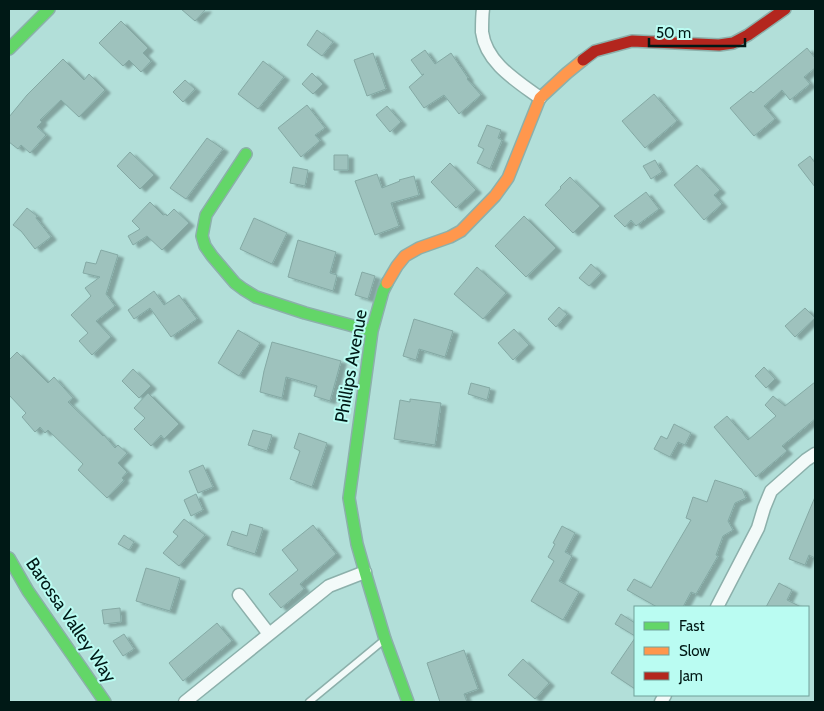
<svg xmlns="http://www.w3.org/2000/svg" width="824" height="711" font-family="Cabin,sans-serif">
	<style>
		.building { fill: #9ec2bd; stroke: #84a9a4; filter: url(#shadow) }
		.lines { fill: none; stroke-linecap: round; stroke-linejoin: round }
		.lane-casing { stroke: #8cb0ab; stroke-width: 9 }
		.street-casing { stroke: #8cb0ab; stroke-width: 15 }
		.fast-casing { stroke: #8cb0ab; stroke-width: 14 }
		.slow-casing { stroke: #8cb0ab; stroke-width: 14 }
		.jam-casing { stroke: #8cb0ab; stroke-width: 14 }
		.lane { stroke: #f3faf9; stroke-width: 6 }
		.street { stroke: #f3faf9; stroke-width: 12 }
		.fast { stroke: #63d668; stroke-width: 11 }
		.slow { stroke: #ff974d; stroke-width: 11 }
		.jam { stroke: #b3261e; stroke-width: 11 }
		.labels { text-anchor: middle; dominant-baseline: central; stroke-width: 4; stroke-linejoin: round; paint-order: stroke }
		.street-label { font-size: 18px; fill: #001916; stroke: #bafcf2 }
	</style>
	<defs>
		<filter id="shadow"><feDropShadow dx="5.5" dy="3" stdDeviation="1" flood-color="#0004"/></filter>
	</defs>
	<rect width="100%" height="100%" fill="#b2dfd9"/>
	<path class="building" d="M181 9H206L195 21Z
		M121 21 148 48 143 53 151 61 141 72 129 60 123 66 99 43Z
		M317 30 333 42 322 56 307 45Z
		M807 48 815 58V68L804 77 810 84 790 100 782 90 764 106 775 119 754 136 730 108 751 91 753 93Z
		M425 50 435 64 451 53 468 78 467 79 481 95 459 114 444 95 424 108 409 87 424 74 422 75 411 60Z
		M373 53 386 89 367 96 354 60Z
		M63 59 84 80 89 74 105 90 79 117 61 100 40 120 42 122 37 127 46 135 30 153 21 145 18 149 9 142V117L27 95Z
		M263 61 284 77 258 109 238 94Z
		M312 73 323 84 313 94 302 84Z
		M185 80 195 89 183 102 173 92Z
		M654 94 677 121 645 148 622 121Z
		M307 105 325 128 315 135 320 141 301 157 278 128Z
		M387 106 401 122 390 132 376 115Z
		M487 125 501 130 498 138 502 140 490 169 477 163 484 149 478 146Z
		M207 138 223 149 186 199 170 188Z
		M130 152 154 175 140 189 117 166Z
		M334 155H348V170H334Z
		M810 156 815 163V187L798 165Z
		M655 160 662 172 651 179 643 166Z
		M450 163 476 190 456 208 431 182Z
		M697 165 720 190 714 195 722 204 704 220 674 185Z
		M293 167 308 170 305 186 290 183Z
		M377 174 382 188 400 181 399 180 414 176 419 195 391 203 399 226 375 235 355 181Z
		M570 177 600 206 573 233 545 205 561 188 560 187Z
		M646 192 659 209 636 226 631 220 625 227 614 216Z
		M150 202 163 215 166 214 167 216 174 209 189 223 162 250 147 236 133 245 128 236 140 229 132 221Z
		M27 208 37 216 36 218 51 237 35 249 21 231 13 225Z
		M524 216 556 248 526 277 495 246Z
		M254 218 287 233 272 264 240 249Z
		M298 240 336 252 330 273 337 275 333 291 288 277Z
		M101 250 118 255 106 294 115 306 96 321 111 337 92 355 79 341 88 333 71 315 91 296 85 288 100 277 83 273 86 262 96 264Z
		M591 264 601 273 589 286 579 278Z
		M477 267 506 293 483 319 454 294Z
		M362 272 375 276 368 299 355 295Z
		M154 291 164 305 179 295 197 319 171 337 150 308 134 319 128 310Z
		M559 307 567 314 556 327 548 319Z
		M805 308 815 318 795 337 785 326Z
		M414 319 453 331 445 357 419 349 416 360 403 356Z
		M514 329 529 345 513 360 498 343Z
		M238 330 260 343 239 376 218 363Z
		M272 342 341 361 330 401 314 396 317 386 286 377 282 398 260 392 264 371Z
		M17 352 48 383 54 377 73 398 68 402 103 436 104 435 115 448 118 445 127 453 118 463 127 472 122 478 124 480 107 498 78 470 83 464 48 430 45 433 40 427 35 432 22 417 26 413 9 395V360Z
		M764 367 775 379 766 388 755 376Z
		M133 369 151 386 139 398 122 381Z
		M815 382V419L782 446 787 451 756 477 714 427 727 416 748 440 776 416 765 405 773 396 785 406Z
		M471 383 490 388 487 400 468 394Z
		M148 393 179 424 164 439 161 435 151 446 134 429 145 418 134 408Z
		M410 399 441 403 435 445 394 439 400 400 410 402Z
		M674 424 691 433 685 445 678 442 670 457 654 449 661 436 667 439Z
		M253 430 272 435 267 451 248 445Z
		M299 433 327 443 312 487 290 479 300 451 294 448Z
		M203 465 213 487 198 493 189 471Z
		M715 480 742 489 746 498 735 503 728 521 733 530 723 536 716 555 718 556 696 594 691 592 683 607H657L627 590 634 579 651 588 691 520 686 518 693 497 707 502Z
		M196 494 203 510 191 516 184 500Z
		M815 497V558L809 555 805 565 789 559Z
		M184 519 205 535 179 566 163 553 178 536 173 532Z
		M250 524 263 528 255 554 227 545 232 531 247 536Z
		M313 525 336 554 300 584 304 589 281 608 269 594 298 570 282 550Z
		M562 526 575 533 565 552 572 556 559 581 579 592 563 620 531 601 554 561 548 557 555 544 553 543Z
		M124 535 134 542 129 550 118 544Z
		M146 568 180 578 170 611 136 601Z
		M779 583 792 590 787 600 801 607H766Z
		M120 608 121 622 104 624 102 610Z
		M621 614 635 623V636L615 624Z
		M217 623 232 641 183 681 169 663Z
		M124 634 134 649 123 656 113 641Z
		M635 638V689L611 673Z
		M464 650 478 689 464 694 467 702H440L427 663Z
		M523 659 549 683 535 699 508 675Z"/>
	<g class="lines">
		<g class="lane-casing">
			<path id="lane" d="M309 702 384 640"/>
		</g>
		<g class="street-casing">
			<path id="street" d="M483 9C482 16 482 24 482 32 486 63 517 81 540 98
				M239 595 269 634
				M717 607 758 528 764 508 771 491 806 460 815 454
				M185 702 329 586 365 572
				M661 702 665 695"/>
		</g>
		<g class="fast-casing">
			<path id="fast" d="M9 49 49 9
				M246 154 206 215 202 236 205 246 212 256 235 283 243 289 256 297 305 313 372 331
				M387 283 383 291 372 331 349 498 357 544 365 572 385 639 408 702
				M9 558 28 591 105 702"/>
		</g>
		<g class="slow-casing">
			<path id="slow" d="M387 283 397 266 405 256 419 248 450 237 461 231 495 196 508 178 540 98 567 73 583 60"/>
		</g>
		<g class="jam-casing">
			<path id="jam" d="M583 60 595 51 632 41 719 45 733 43 748 35 785 9"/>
		</g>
		<use href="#lane" class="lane"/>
		<use href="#street" class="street"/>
		<use href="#fast" class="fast"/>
		<use href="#slow" class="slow"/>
		<use href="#jam" class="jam"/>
	</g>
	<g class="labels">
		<g class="street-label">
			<text transform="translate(351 366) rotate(-80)">Phillips Avenue</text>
			<text transform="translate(71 620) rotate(56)">Barossa Valley Way</text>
		</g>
	</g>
	<rect width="824" height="711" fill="none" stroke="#001916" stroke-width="20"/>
	<rect x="634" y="606" width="175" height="90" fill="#bafcf2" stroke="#70a19a"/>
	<rect x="644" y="622" width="25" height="8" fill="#63d668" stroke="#70a19a"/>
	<text x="679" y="631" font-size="15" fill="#001916">Fast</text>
	<rect x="644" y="647" width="25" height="8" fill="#ff974d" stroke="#70a19a"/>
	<text x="679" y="656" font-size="15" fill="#001916">Slow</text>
	<rect x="644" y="672" width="25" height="8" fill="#b3261e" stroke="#70a19a"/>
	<text x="679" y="681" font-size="15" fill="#001916">Jam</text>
	<path d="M649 38v8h96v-8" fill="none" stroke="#001916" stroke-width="2.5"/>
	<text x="656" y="38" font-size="15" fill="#001916" stroke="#bafcf2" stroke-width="4" paint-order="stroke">50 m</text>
</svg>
